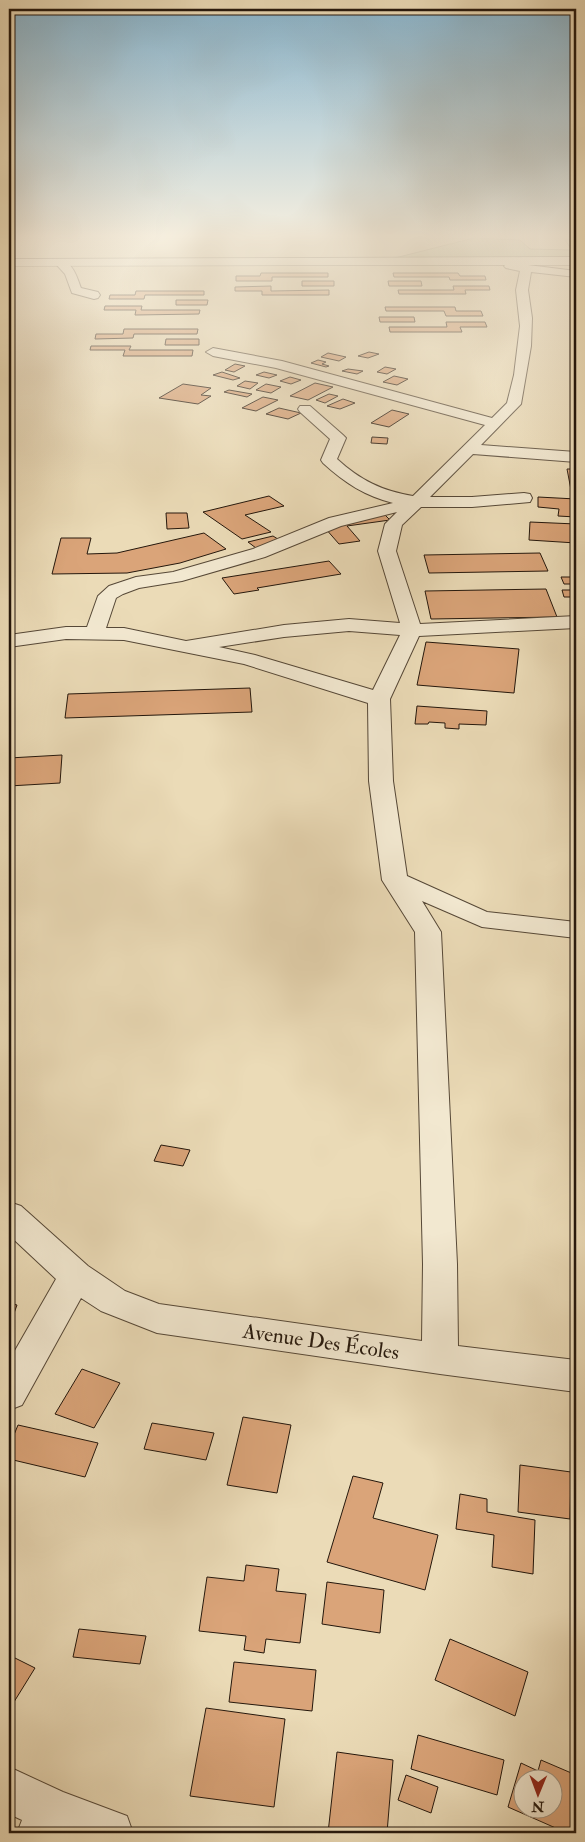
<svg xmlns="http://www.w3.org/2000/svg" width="585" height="1842" font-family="'IM FELL Double Pica',serif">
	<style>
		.green { fill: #b1c193; stroke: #6a6c50 }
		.building { fill: #daa479; stroke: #24170c; fill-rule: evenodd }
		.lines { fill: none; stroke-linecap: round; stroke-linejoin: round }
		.minor-casing { stroke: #564837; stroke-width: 2 }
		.secondary-casing { stroke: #24170c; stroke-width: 1 }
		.minor { fill: #f2e8d0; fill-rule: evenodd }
		.secondary { fill: #f2e8d0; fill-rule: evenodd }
		.labels { text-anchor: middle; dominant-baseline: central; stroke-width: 4; stroke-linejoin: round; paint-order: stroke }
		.near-street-label { font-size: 21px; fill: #24170c; stroke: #f2e8d0 }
	</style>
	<rect width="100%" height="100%" fill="#ebdbb7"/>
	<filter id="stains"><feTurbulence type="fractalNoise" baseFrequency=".004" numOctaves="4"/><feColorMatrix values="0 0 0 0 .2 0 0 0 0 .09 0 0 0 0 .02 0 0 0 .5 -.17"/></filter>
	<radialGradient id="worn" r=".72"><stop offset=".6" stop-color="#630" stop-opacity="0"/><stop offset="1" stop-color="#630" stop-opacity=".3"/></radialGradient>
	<path class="green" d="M474 238 520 240 530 249 572 250 565 240H576V261L391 259Z"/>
	<path class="building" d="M261 273H328V277H272V281H236V276H260Z
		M393 273H458L460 276H485L486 280H450L449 277H394Z
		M302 281H334V286H302Z
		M388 281H421L422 286H389Z
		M271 286V291L329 290V295H262V291H235V287Z
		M453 286H489L490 290H465L466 294H399L398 290H454Z
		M136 291H204V295H145L144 299H109L110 295H135Z
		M176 300H208L207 305H176Z
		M105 306H142L141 310H200L199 314 135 315 136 310H104Z
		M385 307H455L456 311H481L483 316H446L444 311H386Z
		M379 317H414L415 322H380Z
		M446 322H485L487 327H460L462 332H390L389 327H447Z
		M124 329H198L197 334H134L133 338 95 339 96 334H123Z
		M166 339H199V345H165Z
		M91 346H131L129 350H193L192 356H123L125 350H90Z
		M369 352 379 354 368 358 358 356Z
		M328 353 346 357 339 361 321 357Z
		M318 360 326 362 322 364 329 366 326 367 311 363Z
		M235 364 245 366 234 372 225 370Z
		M385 367 396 369 387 374 377 372Z
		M348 369 363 371 357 374 342 371Z
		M222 372 240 378 233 380 213 375Z
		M264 372 277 375 269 378 256 375Z
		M394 376 408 379 397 385 383 382Z
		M290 377 301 380 291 384 280 381Z
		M245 381 258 383 250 389 237 386Z
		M315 383 333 387 308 400 290 396Z
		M183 384 211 388 201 395 211 396 198 404 159 398Z
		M266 384 281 387 271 393 256 390Z
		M229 390 252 394 247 397 224 392Z
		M329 394 338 396 325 403 316 400Z
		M263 397 278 400 256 411 242 408Z
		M343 399 355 403 340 409 327 406Z
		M279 408 301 413 288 419 266 414Z
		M392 410 409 414 389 427 371 423Z
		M372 437 388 438 387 444 371 443Z
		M567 469H576V495H572Z
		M269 496 284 506 245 515 271 532 242 539 203 512Z
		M538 497 576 499V517L558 516 559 509 538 507Z
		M166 513H187L189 528 167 529Z
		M385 515 390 520 347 526 360 541 339 544 325 528 345 525 341 521Z
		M530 522 576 524V543L529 540Z
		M204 533 226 549 180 563 127 573 52 574 61 538H91L87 554 117 553Z
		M273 536 281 541 256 548 248 542Z
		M540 553 548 571 429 573 424 555Z
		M329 561 341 574 257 588 259 590 234 594 222 578Z
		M561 577H576V584H564Z
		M546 589 557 617 431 619 425 591Z
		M562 590H576V597H564Z
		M426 642 519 649 514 693 417 685Z
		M250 688 252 712 65 718 68 694Z
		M417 706 487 711 486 725 459 724V729L445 728V723L429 722 428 724H415Z
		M62 755 60 783 9 786V758Z
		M161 1145 190 1150 183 1166 154 1161Z
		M9 1303 17 1305 9 1327Z
		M82 1369 120 1383 94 1428 55 1414Z
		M243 1417 291 1425 277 1493 227 1485Z
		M152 1423 214 1433 206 1460 144 1449Z
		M18 1425 98 1443 85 1477 9 1459V1447Z
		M520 1465 571 1472 570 1519 518 1512Z
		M353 1476 383 1483 373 1518 438 1535 425 1590 327 1562Z
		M460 1494 487 1499V1512L535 1520 533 1574 492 1567 494 1535 456 1529Z
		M246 1565 279 1569 276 1591 306 1594 300 1643 266 1639 264 1653 244 1650 246 1636 199 1631 207 1577 244 1581Z
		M327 1582 384 1590 380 1633 322 1624Z
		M79 1629 146 1636 140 1664 73 1657Z
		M450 1639 528 1672 515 1716 435 1680Z
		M9 1655 35 1668 9 1710Z
		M234 1662 316 1670 312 1711 229 1702Z
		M206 1708 285 1719 274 1807 190 1796Z
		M418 1735 504 1760 497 1795 411 1769Z
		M337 1752 393 1760 387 1833H328Z
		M541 1760 576 1775V1833H567L508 1807 521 1763 538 1771ZM522 1780H552V1810H522Z
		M406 1775 438 1787 431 1813 398 1800Z"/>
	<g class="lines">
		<g class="minor-casing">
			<path id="minor" d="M519 258 523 259 528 265 576 271V277L531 272 528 290 532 318 531 346 521 404 481 445 576 452V462L473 454 430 497H472L524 493 530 494 532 498 530 502 472 507H421L402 525 396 551 420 624 576 616V628L419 636 390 699 393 781 407 876 487 912 576 922V938L482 927 422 901 441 932 457 1264 458 1346 576 1360V1392L440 1374 157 1333 101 1311 81 1298 22 1405 9 1410V1361L56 1279 9 1235V1202L21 1206 88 1266 125 1291 159 1304 422 1341 423 1264 415 932 382 880 369 781 368 703 244 664 124 640 66 639 9 647V635L66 627H87L98 596 109 586 136 577 173 572 253 549 329 518 393 503C365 496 345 483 323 463L321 460 330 439 300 412 298 409 300 406H310L343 435 346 438 337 459C360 480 382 491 413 496L485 425 276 368 213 356 206 352 213 348 282 361 492 418 507 403 514 375 520 326 516 290 520 271 506 268 504 266 506 264 515 263 513 261 515 259ZM397 512 385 524 378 551 400 623 349 619 284 625 186 641 124 628H106L116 598 123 594 139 588 182 581 265 557 341 526ZM349 631 400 635 373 690 255 655 219 647 284 637Z
				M61 260C73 263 77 277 81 288L98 292 100 295 98 298 94 299 72 293 65 274 55 263Z
				M9 1767 63 1792 127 1816 133 1833H17L22 1820 9 1814Z"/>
		</g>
		<g class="secondary-casing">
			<path id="secondary" d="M576 257V265L9 266V259Z"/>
		</g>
		<use href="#minor" class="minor"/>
		<use href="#secondary" class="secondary"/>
	</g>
	<linearGradient id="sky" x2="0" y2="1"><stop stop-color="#88b7d2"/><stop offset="0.48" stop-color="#f6efdf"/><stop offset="1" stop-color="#f6efdf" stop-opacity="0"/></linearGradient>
	<rect width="585" height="492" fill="url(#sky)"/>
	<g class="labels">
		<g class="near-street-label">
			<text transform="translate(321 1342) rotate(8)">Avenue Des Écoles</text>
		</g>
	</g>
	<rect width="585" height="1842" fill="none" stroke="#ebdbb7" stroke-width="30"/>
	<rect x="10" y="10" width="565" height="1822" fill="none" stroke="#24170c" stroke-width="2.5"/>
	<rect x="15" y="15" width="555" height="1812" fill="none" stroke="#24170c"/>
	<g transform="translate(538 1794) rotate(181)"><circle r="24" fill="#f2e8d0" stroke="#a09482"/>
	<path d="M0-4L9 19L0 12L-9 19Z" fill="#8f2418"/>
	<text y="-8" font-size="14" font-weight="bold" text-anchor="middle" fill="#24170c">N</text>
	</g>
	<rect width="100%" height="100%" filter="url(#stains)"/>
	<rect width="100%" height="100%" fill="url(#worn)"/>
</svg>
